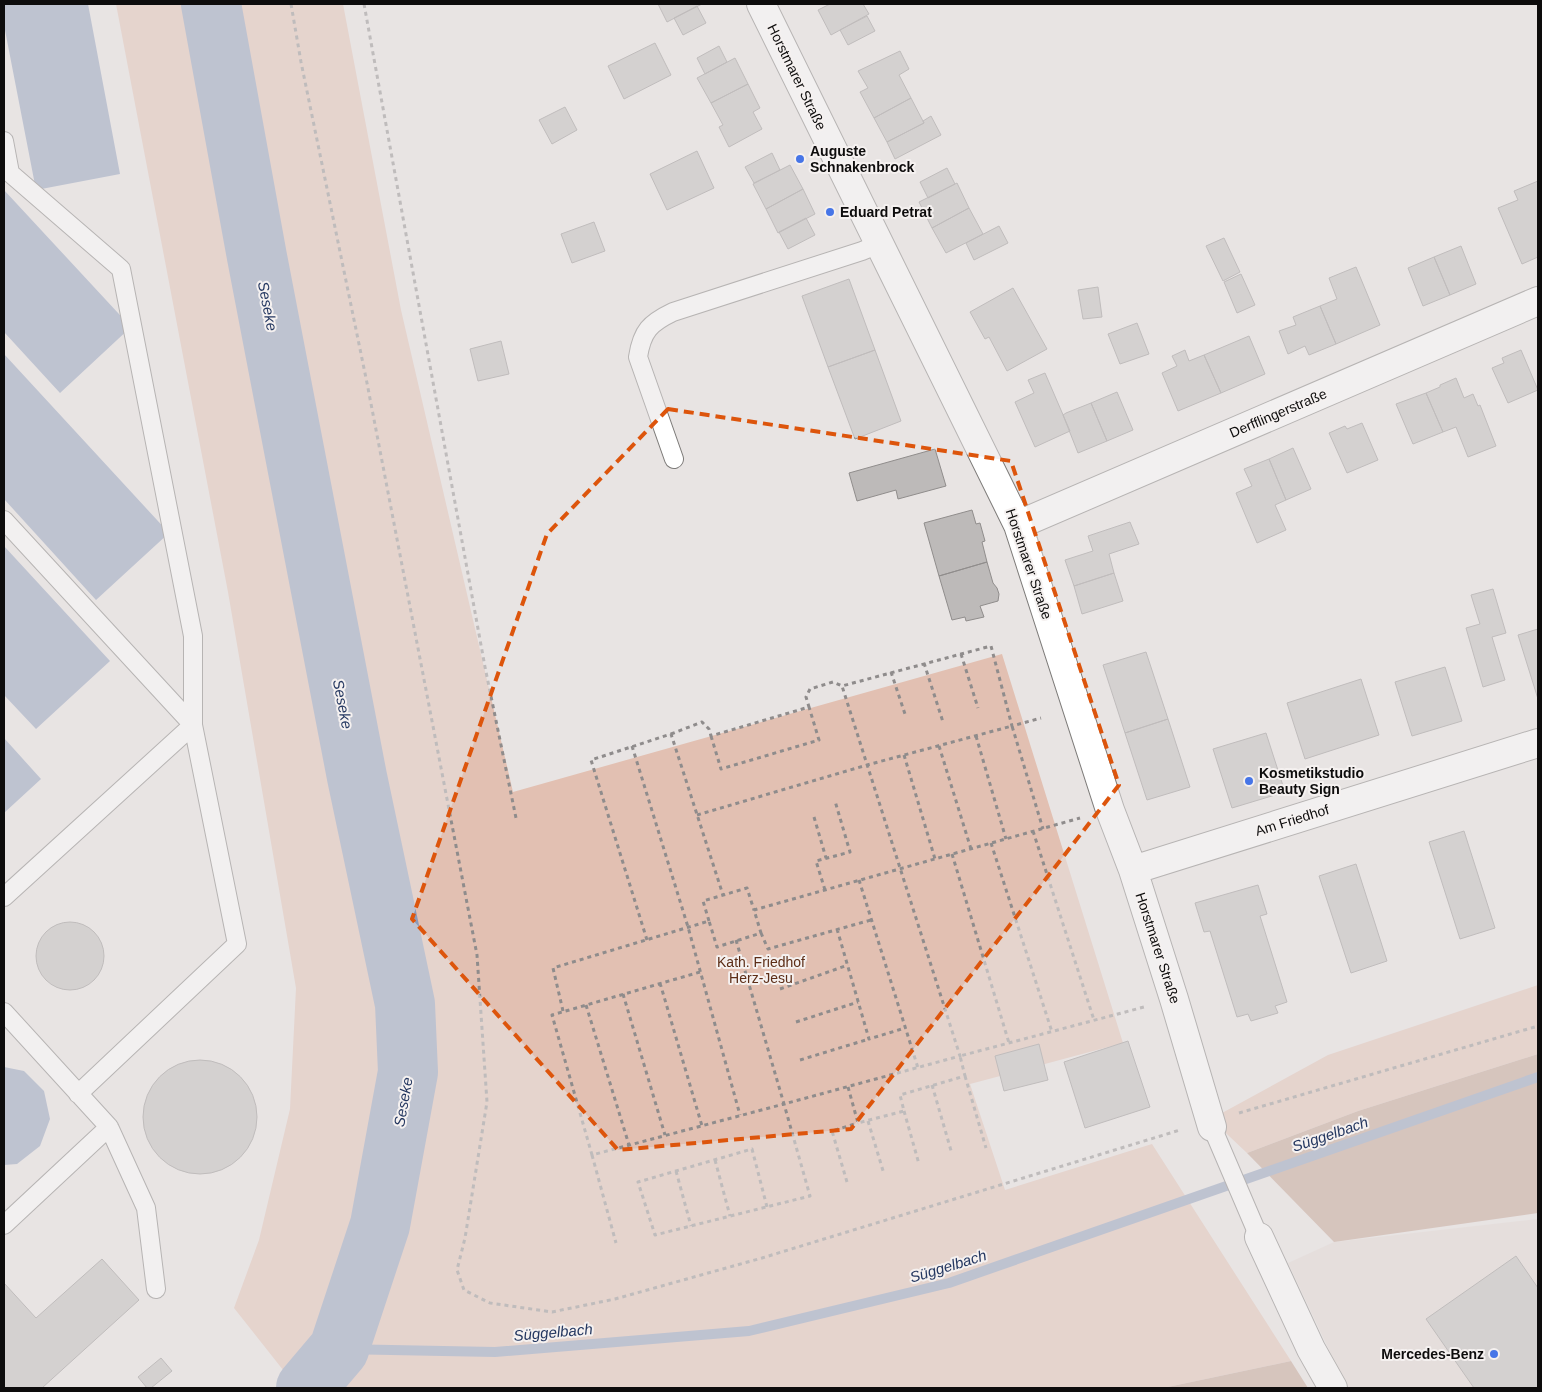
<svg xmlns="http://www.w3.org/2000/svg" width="1542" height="1392" font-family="Helvetica,sans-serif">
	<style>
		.built { fill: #e3d8d3 }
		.green { fill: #e2c0b2 }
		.forest { fill: #c29f8f }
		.water { fill: #8d9bb9 }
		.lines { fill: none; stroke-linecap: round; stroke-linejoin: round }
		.stream { stroke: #8d9bb9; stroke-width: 10 }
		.river { stroke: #8d9bb9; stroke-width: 60 }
		.building { fill: #bdbab9; stroke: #908d8c }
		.lane-casing { stroke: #7d7b79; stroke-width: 20 }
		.street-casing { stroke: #7d7b79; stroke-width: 30 }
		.path { stroke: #8f8c8c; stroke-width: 3; stroke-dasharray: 4 4; stroke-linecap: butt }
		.lane { stroke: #fff; stroke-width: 18 }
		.street { stroke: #fff; stroke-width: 28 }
		.marked { fill: none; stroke: #dd550c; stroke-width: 4; stroke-dasharray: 10 6; stroke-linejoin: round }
		.poi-dot { fill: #4675e7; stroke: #f5f1f0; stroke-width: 2 }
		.labels { text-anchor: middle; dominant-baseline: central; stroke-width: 4; stroke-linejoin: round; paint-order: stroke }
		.street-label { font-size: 14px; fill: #0d0c0c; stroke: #f5f1f0 }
		.poi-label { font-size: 14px; font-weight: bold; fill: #0d0c0c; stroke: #f5f1f0; text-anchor: start }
		.park-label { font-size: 14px; fill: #5c2d16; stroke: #f5f1f0 }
		.water-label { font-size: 15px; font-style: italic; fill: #243760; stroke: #f5f1f0 }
	</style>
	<rect width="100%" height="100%" fill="#e8e4e3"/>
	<path class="built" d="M1538 1219V1388H1347L1288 1263 1334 1242Z"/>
	<path class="green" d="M116 4H343L401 310 513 792 1002 654 1123 1043 970 1084 1005 1190 1152 1144 1291 1361 1163 1388H298L291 1380 234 1308 259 1240 290 1109 296 988 228 592Z
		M1538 985V1054L1358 1111 1247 1153 1211 1119 1328 1055Z"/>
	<path class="forest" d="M1538 1054V1213L1334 1242 1247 1153 1358 1111Z
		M1291 1361 1308 1388H1163Z"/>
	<path class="water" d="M4 4H88L120 174 36 190 4 25Z
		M4 190 131 327 60 393 4 332Z
		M4 354 169 533 96 600 4 499Z
		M4 546 110 661 36 729 4 695Z
		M4 738 41 779 4 813Z
		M4 1067 24 1071 44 1091 50 1119 40 1146 17 1164 4 1165Z
		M308 1348 336 1379 327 1388H285Z"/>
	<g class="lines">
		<path class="stream" d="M339 1349 495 1352 749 1331 949 1283 1538 1077"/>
		<path class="river" d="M211 4 257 257 357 777 405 1004 408 1072 380 1225 339 1349 306 1388"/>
	</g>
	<path class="building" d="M658 4H702L667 22Z
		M830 4H863L869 14 831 35 818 10Z
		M697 6 706 23 683 35 674 18Z
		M867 16 875 31 848 45 840 30Z
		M655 43 671 75 624 99 608 66Z
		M719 46 727 62 705 74 697 58Z
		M900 51 909 69 899 75 911 98 874 118 860 92 868 88 858 71Z
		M735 58 748 84 711 103 697 78Z
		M748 84 760 108 753 112 762 129 729 147 719 127 723 125 711 103Z
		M911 98 924 123 887 142 874 118Z
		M565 107 577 130 552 144 539 120Z
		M931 116 941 135 895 159 887 142 924 123 923 121Z
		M697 151 714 188 667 210 650 174Z
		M772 153 780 170 754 183 745 167Z
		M790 165 803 189 766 209 753 184Z
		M947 168 955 184 928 198 920 182Z
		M1538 181V257L1522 264 1498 208 1518 200 1514 191Z
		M957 183 969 208 932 228 919 202Z
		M803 189 815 214 778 233 766 209Z
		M969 208 983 234 946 253 932 228Z
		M806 218 815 235 788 249 779 232Z
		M594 222 605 251 572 263 561 234Z
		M999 226 1008 243 974 260 966 243Z
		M1224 238 1240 272 1223 281 1206 246Z
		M1461 246 1476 284 1450 295 1434 257Z
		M1434 257 1450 295 1423 306 1408 268Z
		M1356 267 1380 325 1336 344 1320 306 1337 299 1329 278Z
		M1241 274 1255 305 1237 313 1224 282Z
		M849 279 875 350 828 367 802 296Z
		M1098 287 1102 317 1083 319 1078 290Z
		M1013 288 1047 349 1007 371 989 337 985 339 970 312Z
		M1320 306 1336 344 1309 355 1305 346 1288 354 1279 331 1296 325 1293 317Z
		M1137 323 1149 354 1120 364 1108 334Z
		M1249 336 1265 374 1221 393 1204 355Z
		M501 341 509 374 478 381 470 349Z
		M875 350 901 421 855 439 828 367Z
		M1185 350 1189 361 1204 355 1221 393 1178 411 1162 373 1177 366 1172 356Z
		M1521 350 1538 390 1508 403 1492 368 1504 363 1502 358Z
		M1045 373 1070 431 1035 447 1015 402 1034 393 1028 380Z
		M1456 378 1464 398 1473 394 1478 406 1480 405 1496 446 1468 457 1456 427 1443 432 1426 393 1440 387V385Z
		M1117 392 1133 430 1107 441 1091 403Z
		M1426 393 1443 432 1413 444 1396 404Z
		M1091 403 1107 441 1078 453 1063 415 1066 413Z
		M1362 423 1378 460 1347 473 1329 433 1345 426 1347 429Z
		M1293 448 1311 489 1286 500 1269 459Z
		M935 449 946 486 898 499 896 490 857 501 849 473Z
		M1269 459 1286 500 1275 505 1286 530 1257 543 1236 493 1252 486 1244 469Z
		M972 510 976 524 980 523 985 541 982 542 987 562 939 576 924 523Z
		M1130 522 1139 544 1109 554 1114 573 1074 586 1065 560 1093 551 1088 536Z
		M987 562 993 583 997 588 999 594 998 601 980 606 984 617 966 621 965 617 952 620 939 576Z
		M1114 573 1123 601 1082 614 1074 586Z
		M1493 589 1506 633 1492 637 1505 680 1483 687 1466 628 1480 624 1471 595Z
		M1538 629V699L1518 635Z
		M1146 652 1168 719 1125 733 1103 665Z
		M1445 667 1462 721 1412 736 1395 682Z
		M1361 679 1379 735 1305 759 1287 703Z
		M1168 719 1190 787 1147 800 1125 733Z
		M1266 733 1285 792 1232 808 1213 749Z
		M1464 831 1495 928 1460 939 1429 842Z
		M1356 864 1387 961 1351 973 1319 876Z
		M1258 885 1267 914 1260 916 1287 1002 1275 1006 1278 1013 1251 1021 1248 1014 1237 1017 1210 931 1204 932 1195 903Z
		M36 956a34 34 0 1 1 68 0a34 34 0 1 1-68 0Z
		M1128 1041 1150 1107 1085 1128 1064 1062Z
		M1039 1044 1048 1080 1004 1091 995 1056Z
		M143 1117a57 57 0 1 1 114 0a57 57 0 1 1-114 0Z
		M1516 1256 1538 1288V1388H1474L1426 1319Z
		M102 1259 139 1300 42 1388H4V1283L36 1318Z
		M161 1358 172 1371 151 1388H147L138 1377Z"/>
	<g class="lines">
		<g class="lane-casing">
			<path id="lane" d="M4 141 10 173 121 269 193 636V725L237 944 78 1094
				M674 459 638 357C642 331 650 323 673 312L862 251 879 244
				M4 520 193 725 4 897
				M4 1012 109 1127 4 1225
				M109 1127 146 1208 156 1289
				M1212 1127 1259 1237"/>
		</g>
		<g class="street-casing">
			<path id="street" d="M761 4 1018 525 1110 810 1133 870 1174 999 1212 1127
				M1018 525 1538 301
				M1133 870 1538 743
				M1259 1237 1311 1349 1333 1388"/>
		</g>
		<path class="path" d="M291 4 301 62 367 383 477 955 487 1102 465 1238 457 1270 464 1290 490 1303 552 1312 615 1299 762 1258 1180 1130
			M364 4 485 667 516 818
			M961 654 978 708
			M924 663 943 722
			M891 672 906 717
			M671 734 702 722 709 729 711 736 809 707 806 697 810 689 833 682 842 686
			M711 736 721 769 819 740 809 707
			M976 736 1006 839
			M632 746 688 927 740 1115
			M939 746 971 849
			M904 755 935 859
			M697 815 867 765 1012 726 1043 829
			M814 817 826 858
			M1033 831 1094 1020
			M991 843 1052 1032
			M952 854 1009 1043
			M859 880 918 1068
			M825 890 816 861 850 852 835 801
			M709 921 703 901 747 888 754 910
			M837 929 869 1039 905 1028
			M761 933 768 949 871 920
			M647 940 591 760 671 734 723 895
			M736 940 784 1104 960 1056 842 686 991 646 1012 726 1041 718
			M700 972 552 1015 592 1155 784 1104 810 1196 655 1235 638 1182 752 1149 767 1207
			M660 983 702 1126
			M780 989 848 965
			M623 994 665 1135
			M586 1005 629 1145
			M563 1011 553 968 709 921 717 947 761 933 754 910 1080 818
			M796 1022 858 1002
			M800 1060 869 1039
			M965 1076 986 1148
			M932 1085 952 1154
			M848 1087 858 1123 904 1111 900 1095 965 1076 960 1056 1144 1007
			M904 1111 919 1164
			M1239 1113 1538 1026
			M868 1121 884 1174
			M592 1155 616 1243
			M715 1160 730 1216
			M676 1171 691 1226
			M847 1182 832 1131 858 1123"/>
		<use href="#lane" class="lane"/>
		<use href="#street" class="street"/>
	</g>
	<path d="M0 0H1542V1392H0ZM668 409 1011 461 1119 785 851 1129 618 1150 412 919 547 534Z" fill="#e8e4e3" fill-opacity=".55" fill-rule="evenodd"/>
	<path class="marked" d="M668 409 1011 461 1119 785 851 1129 618 1150 412 919 547 534Z"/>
	<g class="poi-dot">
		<circle cx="800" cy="159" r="5"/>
		<circle cx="830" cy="212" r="5"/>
		<circle cx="1249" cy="781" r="5"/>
		<circle cx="1494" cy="1354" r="5"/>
	</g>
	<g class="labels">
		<g class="street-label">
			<text transform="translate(797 77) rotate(64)">Horstmarer Straße</text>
			<text transform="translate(1278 413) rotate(-23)">Derfflingerstraße</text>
			<text transform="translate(1029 564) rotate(71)">Horstmarer Straße</text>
			<text transform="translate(1292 820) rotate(-17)">Am Friedhof</text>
			<text transform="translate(1158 948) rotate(72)">Horstmarer Straße</text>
		</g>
		<g class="poi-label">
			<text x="810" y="151">Auguste<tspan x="810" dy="16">Schnakenbrock</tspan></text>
			<text x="840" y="212">Eduard Petrat</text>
			<text x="1259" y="773">Kosmetikstudio<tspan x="1259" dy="16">Beauty Sign</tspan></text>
			<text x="1484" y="1354" text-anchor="end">Mercedes-Benz</text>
		</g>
		<g class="park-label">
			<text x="761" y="962">Kath. Friedhof<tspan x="761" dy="16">Herz-Jesu</tspan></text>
		</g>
		<g class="water-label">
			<text transform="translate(268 306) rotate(79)">Seseke</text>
			<text transform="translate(343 704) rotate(79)">Seseke</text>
			<text transform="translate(403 1102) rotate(-80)">Seseke</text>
			<text transform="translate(1330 1134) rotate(-19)">Süggelbach</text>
			<text transform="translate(948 1266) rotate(-17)">Süggelbach</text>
			<text transform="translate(553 1332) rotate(-5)">Süggelbach</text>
		</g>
	</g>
	<rect width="1542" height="1392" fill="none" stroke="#0d0c0c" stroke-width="10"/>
</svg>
